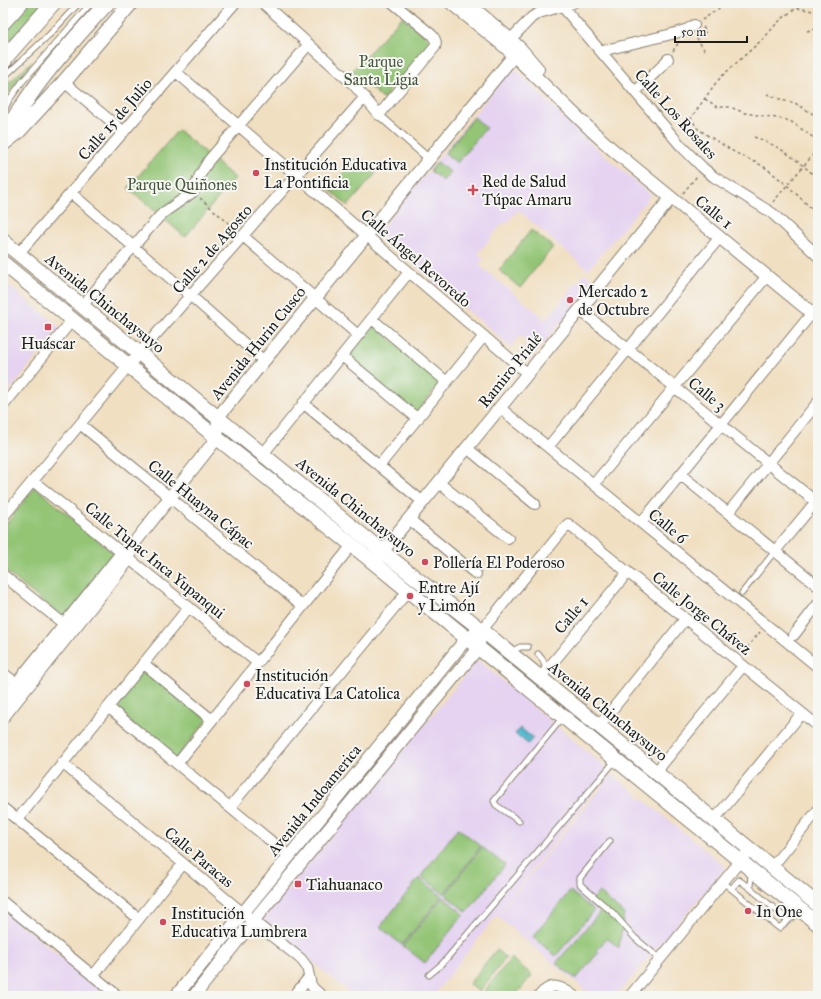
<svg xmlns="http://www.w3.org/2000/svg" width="821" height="999" font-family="'IM FELL Great Primer',serif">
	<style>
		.built { fill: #e5d3f1 }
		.green { fill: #93c575; stroke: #587048 }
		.water { fill: #4eb7cc; stroke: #356a74 }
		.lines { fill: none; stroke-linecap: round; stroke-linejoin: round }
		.service-casing { stroke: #867e6e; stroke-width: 7 }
		.pedestrian-casing { stroke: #867e6e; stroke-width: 9 }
		.minor-casing { stroke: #867e6e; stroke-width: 12 }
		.tertiary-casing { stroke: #867e6e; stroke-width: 14 }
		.secondary-casing { stroke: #867e6e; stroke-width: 16 }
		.primary-casing { stroke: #867e6e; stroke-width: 17 }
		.path { stroke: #867e6e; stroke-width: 1.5; stroke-dasharray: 3 3; stroke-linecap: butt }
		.service { stroke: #fff; stroke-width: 5 }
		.pedestrian { stroke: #fff; stroke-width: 7 }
		.minor { stroke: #fff; stroke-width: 10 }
		.tertiary { stroke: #fff; stroke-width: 12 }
		.secondary { stroke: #fff; stroke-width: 14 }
		.primary { stroke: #fff; stroke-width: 15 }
		.poi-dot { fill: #d1495b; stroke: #f6f6f2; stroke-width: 1.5 }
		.labels { text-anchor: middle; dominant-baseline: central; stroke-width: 4; stroke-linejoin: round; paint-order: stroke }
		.park-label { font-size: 16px; fill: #46573b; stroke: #f6f6f2 }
		.street-label { font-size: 16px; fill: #1c1c1c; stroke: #f6f6f2 }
		.poi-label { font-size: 16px; fill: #1c1c1c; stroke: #f6f6f2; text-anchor: start }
	</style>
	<rect width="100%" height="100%" fill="#f6f6f2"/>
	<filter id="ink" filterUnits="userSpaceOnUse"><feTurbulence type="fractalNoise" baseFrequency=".025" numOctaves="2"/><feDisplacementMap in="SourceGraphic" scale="8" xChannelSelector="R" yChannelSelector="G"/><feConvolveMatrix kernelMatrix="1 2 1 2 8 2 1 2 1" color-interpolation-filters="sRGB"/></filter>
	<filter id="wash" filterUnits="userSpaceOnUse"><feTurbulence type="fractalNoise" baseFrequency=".012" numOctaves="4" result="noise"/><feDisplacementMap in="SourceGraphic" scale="16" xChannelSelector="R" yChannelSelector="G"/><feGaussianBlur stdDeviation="0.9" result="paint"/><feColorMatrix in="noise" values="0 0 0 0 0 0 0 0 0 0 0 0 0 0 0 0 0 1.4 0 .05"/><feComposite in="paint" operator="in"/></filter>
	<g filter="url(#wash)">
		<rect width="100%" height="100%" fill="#f1dfc1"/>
		<path class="built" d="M513 67 581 135 651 195 588 270 518 210 505 225 503 223 478 253 484 258 479 265 546 320 585 273 595 281 529 361 519 353 528 342 520 335 511 347 377 234 474 115Z
			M3 281 60 327 3 399Z
			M478 660 610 771 433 996H354L262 920Z
			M612 774 726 867 616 996H592L497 916Z
			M3 910 109 996H3Z"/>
		<path class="green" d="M28 3H43L3 49V30Z
			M402 17 428 38 430 42 429 46 383 99 352 71Z
			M31 62 32 63 11 89 3 103V86L12 80Z
			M474 117 486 128 457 163 445 153Z
			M178 130 235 178 185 237 128 188Z
			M358 156 376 173 348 206 329 189Z
			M437 162 450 172 443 181 430 171Z
			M531 230 553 247 520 288 499 270Z
			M374 326 442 381 416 413 348 357Z
			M35 487 116 555 64 619 3 569V528Z
			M146 667 208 719 175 759 113 708Z
			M458 828 481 846 444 894 421 876Z
			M482 847 505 865 467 912 445 895Z
			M419 878 442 896 402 945 380 927Z
			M570 891 594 910 556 956 533 937Z
			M599 892 624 914 619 948 607 938 597 950 599 952 576 979 556 963 600 912 590 903Z
			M443 897 464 914 425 963 403 946Z
			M496 950 506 958 479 992 469 984Z
			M511 958 532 975 515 996H484L482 994Z"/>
		<path class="water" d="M520 728 533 738 528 744 515 734Z"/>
	</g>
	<g filter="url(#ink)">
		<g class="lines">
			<g class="service-casing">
				<path id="service" d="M3 69 9 63
					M3 78 50 34 79 3
					M3 113 9 100 22 82 91 3
					M742 593 775 551
					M511 652 520 647H528
					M538 654 543 660 546 670
					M519 821 496 805 494 801 563 717
					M610 841 580 878V884L584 888 612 912 635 938 660 959
					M751 873 750 888 788 920
					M723 882 779 928 800 911
					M731 889 739 880 750 888
					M429 975 442 964 615 761"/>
			</g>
			<g class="pedestrian-casing">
				<path id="pedestrian" d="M379 115 429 159"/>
			</g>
			<g class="minor-casing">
				<path id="minor" d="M263 3 354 85 379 115 435 47C437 42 435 39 432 35L393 3
					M562 6 681 146 703 168 714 177 772 213 818 256
					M506 44 532 17 539 13 573 3
					M601 51 672 34 688 29 694 25
					M176 72 528 374
					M64 82 124 132
					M635 92 660 68 668 59
					M71 193 191 296 264 361
					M243 236 315 298 358 335
					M18 254 235 3
					M82 306 158 218 163 213 193 192 200 175 209 160 309 44
					M580 310 816 502
					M372 319 447 382
					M342 356 418 419
					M303 403 423 502
					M3 406 73 319
					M500 408 818 667
					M80 424 303 606
					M548 447 720 237
					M467 448 535 504
					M263 454 409 272
					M379 466 484 336
					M681 475 818 586
					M33 481 258 663
					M439 483 508 538
					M594 484 767 276
					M728 513 818 402
					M3 517 129 365 365 97
					M409 519 476 574
					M641 523 812 313
					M775 551 818 499
					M3 575 64 624
					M482 630 568 524 818 726
					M794 635 818 604
					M143 663 212 720
					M3 673 17 684
					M540 678 628 572
					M108 707 289 856
					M599 726 685 619
					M62 763 243 913 301 959 307 967 311 985 314 989 322 996
					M177 764 352 545
					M656 772 743 666
					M230 807 408 591
					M3 808 139 919
					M17 820 189 607
					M714 820 802 713
					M772 867 818 810
					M3 902 118 996
					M93 976 183 864
					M294 996 309 977
					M539 996C551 981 561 986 574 996
					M630 996 750 849"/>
			</g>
			<g class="tertiary-casing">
				<path id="tertiary" d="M451 3 504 46 591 130 613 150 818 318
					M468 3 510 39 520 48 538 69
					M377 558 671 198
					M3 701 122 553
					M3 717 129 559 131 547 217 438 218 417 520 48
					M176 996 243 913 466 639 482 630
					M194 996 253 921 478 648 480 638"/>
			</g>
			<g class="secondary-casing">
				<path id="secondary" d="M3 23 21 3
					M3 144 18 132 64 82 131 3
					M3 241 229 427 388 556 482 630 818 905
					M3 263 217 438 352 545 818 924"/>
			</g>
			<g class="primary-casing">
				<path id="primary" d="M3 60 53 3
					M3 134C16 117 27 98 40 81 61 53 84 28 107 3"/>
			</g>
			<path class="path" d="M818 12 798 8 793 10 777 23 765 37 722 76 715 84 691 118 697 128 707 135 736 153 763 166 771 172 787 185 818 215
				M702 20 727 3
				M703 27 706 32 696 37 705 51
				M807 31 815 29H818
				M673 51 679 42
				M816 91 818 92
				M767 94 785 101 795 103 818 117
				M705 99 718 107H730L745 113 782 119 790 121 796 125 818 141
				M754 137C779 145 799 161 818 179
				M683 193 697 176
				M200 198 235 229
				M773 202 818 149
				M743 652 760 632"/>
			<use href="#service" class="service"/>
			<use href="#pedestrian" class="pedestrian"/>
			<use href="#minor" class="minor"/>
			<use href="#tertiary" class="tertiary"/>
			<use href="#secondary" class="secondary"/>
			<use href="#primary" class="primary"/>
		</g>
	</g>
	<g class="poi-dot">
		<circle cx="256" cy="173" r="4"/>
		<path d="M471 184h4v4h4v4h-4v4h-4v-4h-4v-4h4z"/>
		<circle cx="570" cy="300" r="4"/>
		<rect x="44" y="323" width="8" height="8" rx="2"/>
		<circle cx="425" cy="562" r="4"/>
		<circle cx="410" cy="596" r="4"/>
		<circle cx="247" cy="684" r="4"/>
		<rect x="294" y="880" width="8" height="8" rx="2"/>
		<circle cx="748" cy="911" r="4"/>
		<circle cx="163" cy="922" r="4"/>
	</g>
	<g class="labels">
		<g class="park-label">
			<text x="381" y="61">Parque<tspan x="381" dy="18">Santa Ligia</tspan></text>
			<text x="182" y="184">Parque Quiñones</text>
		</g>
		<g class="street-label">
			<text transform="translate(676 114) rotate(48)">Calle Los Rosales</text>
			<text transform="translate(115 119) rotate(-49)">Calle 15 de Julio</text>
			<text transform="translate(714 212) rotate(39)">Calle 1</text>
			<text transform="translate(212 249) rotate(-49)">Calle 2 de Agosto</text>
			<text transform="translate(416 258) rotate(41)">Calle Ángel Revoredo</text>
			<text transform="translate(105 303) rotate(39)">Avenida Chinchaysuyo</text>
			<text transform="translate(258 343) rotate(-51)">Avenida Hurin Cusco</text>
			<text transform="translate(510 370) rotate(-51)">Ramiro Prialé</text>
			<text transform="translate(707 394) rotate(39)">Calle 3</text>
			<text transform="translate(201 504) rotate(39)">Calle Huayna Cápac</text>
			<text transform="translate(356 507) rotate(39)">Avenida Chinchaysuyo</text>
			<text transform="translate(668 526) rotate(39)">Calle 6</text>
			<text transform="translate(155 560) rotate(39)">Calle Tupac Inca Yupanqui</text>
			<text transform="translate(702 613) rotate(39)">Calle Jorge Chávez</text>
			<text transform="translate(571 615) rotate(-50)">Calle 1</text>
			<text transform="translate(608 711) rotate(39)">Avenida Chinchaysuyo</text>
			<text transform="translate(314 800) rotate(-51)">Avenida Indoamerica</text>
			<text transform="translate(199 857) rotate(40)">Calle Paracas</text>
		</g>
		<g class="poi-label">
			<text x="264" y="164">Institución Educativa<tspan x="264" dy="18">La Pontificia</tspan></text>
			<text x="482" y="181">Red de Salud<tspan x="482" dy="18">Túpac Amaru</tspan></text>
			<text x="578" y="291">Mercado 2<tspan x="578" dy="18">de Octubre</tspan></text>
			<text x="48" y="343" text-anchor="middle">Huáscar</text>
			<text x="433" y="562">Pollería El Poderoso</text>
			<text x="418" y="587">Entre Ají<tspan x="418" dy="18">y Limón</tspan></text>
			<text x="255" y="675">Institución<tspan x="255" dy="18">Educativa La Catolica</tspan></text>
			<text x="306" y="884">Tiahuanaco</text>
			<text x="756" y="911">In One</text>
			<text x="171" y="913">Institución<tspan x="171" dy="18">Educativa Lumbrera</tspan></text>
		</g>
	</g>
	<rect width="821" height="999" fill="none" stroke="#f6f6f2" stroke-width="16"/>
	<path d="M675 36v6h72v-6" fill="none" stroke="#1c1c1c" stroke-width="2"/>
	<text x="681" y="36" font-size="12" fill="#1c1c1c" stroke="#f6f6f2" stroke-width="3" paint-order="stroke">50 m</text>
</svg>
